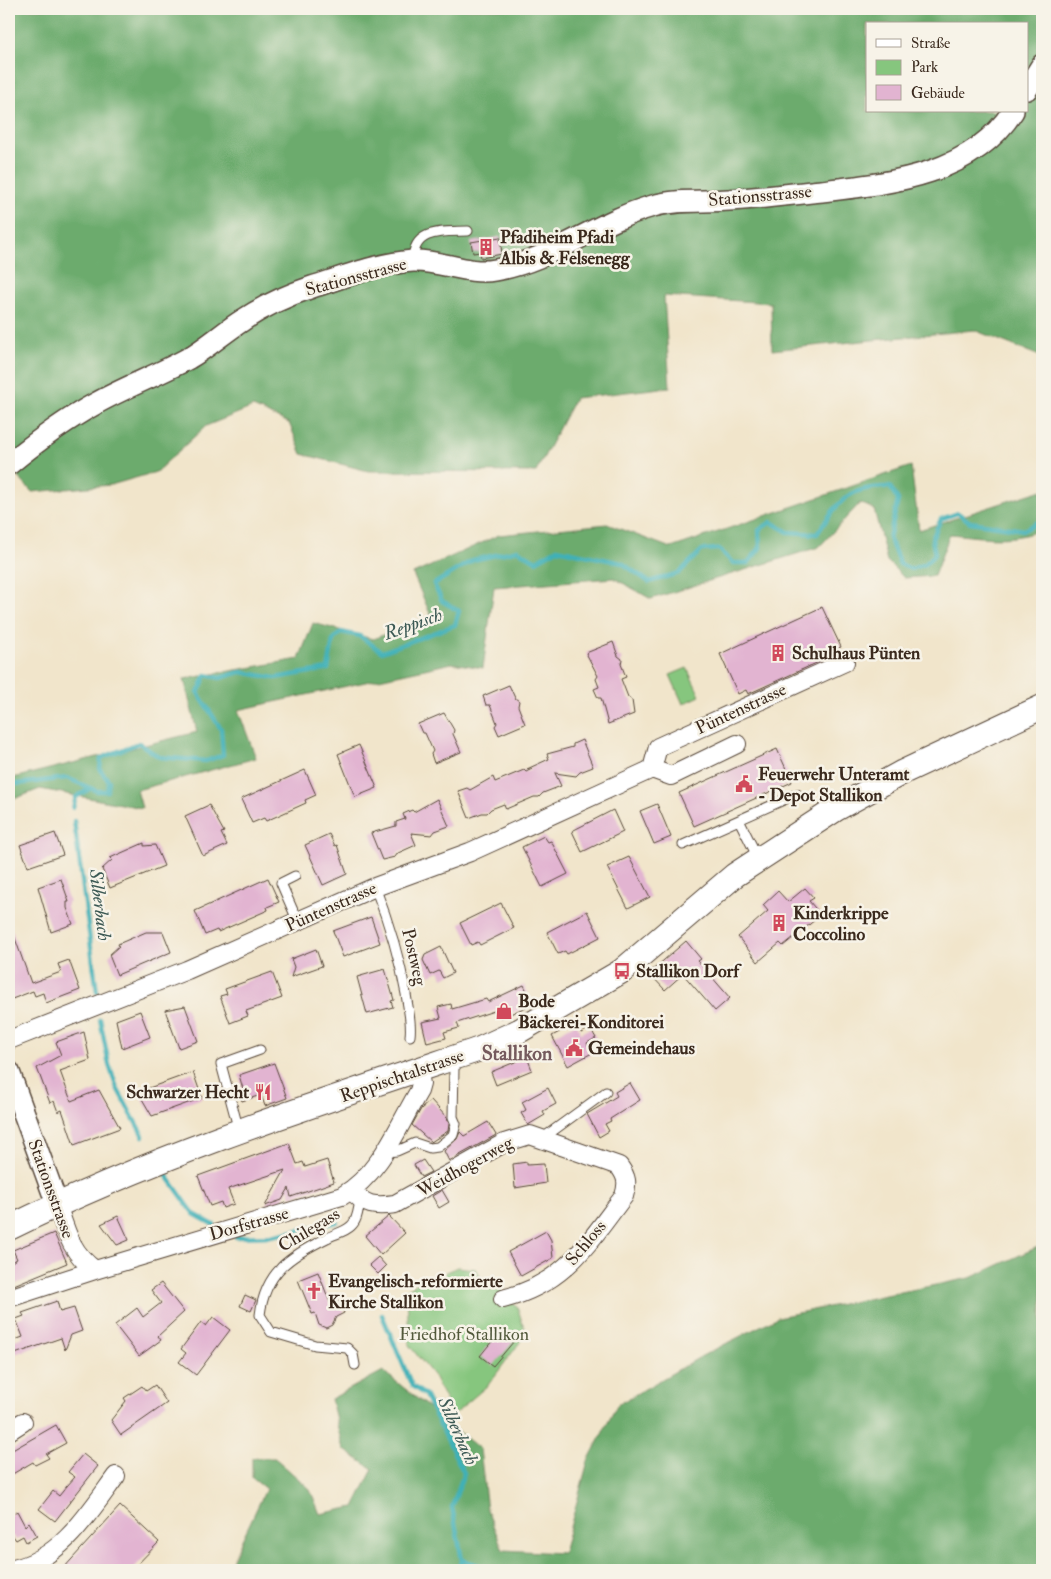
<svg xmlns="http://www.w3.org/2000/svg" width="1051" height="1579" font-family="'IM FELL Double Pica',serif">
	<style>
		.green { fill: #86c67e; stroke: #60784e }
		.forest { fill: #6cab6d; stroke: #546a46; fill-rule: evenodd }
		.lines { fill: none; stroke-linecap: round; stroke-linejoin: round }
		.stream { stroke: #3fb0b7; stroke-width: 4.5 }
		.building { fill: #e2b4d1 }
		.service-casing { stroke: #564638; stroke-width: 11 }
		.minor-casing { stroke: #564638; stroke-width: 20 }
		.tertiary-casing { stroke: #564638; stroke-width: 24 }
		.secondary-casing { stroke: #564638; stroke-width: 26 }
		.service { stroke: #fff; stroke-width: 9 }
		.minor { stroke: #fff; stroke-width: 18 }
		.tertiary { stroke: #fff; stroke-width: 21 }
		.secondary { stroke: #fff; stroke-width: 24 }
		.labels { text-anchor: middle; dominant-baseline: central; stroke-width: 5; stroke-linejoin: round; paint-order: stroke }
		.street-label { font-size: 18px; fill: #3b2a1e; stroke: #f7f3e8 }
		.poi-label { font-size: 18px; font-weight: bold; fill: #3b2a1e; stroke: #f7f3e8; text-anchor: start }
		.park-label { font-size: 18px; fill: #52593b; stroke: #f7f3e8 }
		.water-label { font-size: 19px; font-style: italic; fill: #3c5954; stroke: #f7f3e8 }
		.quarter-label { font-size: 20px; font-weight: bold; fill: #755a5d; stroke: #f7f3e8 }
	</style>
	<rect width="100%" height="100%" fill="#f7f3e8"/>
	<filter id="ink" filterUnits="userSpaceOnUse"><feTurbulence type="fractalNoise" baseFrequency=".02" numOctaves="2"/><feDisplacementMap in="SourceGraphic" scale="10" xChannelSelector="R" yChannelSelector="G"/><feConvolveMatrix kernelMatrix="1 2 1 2 8 2 1 2 1" color-interpolation-filters="sRGB"/></filter>
	<filter id="wash" filterUnits="userSpaceOnUse"><feTurbulence type="fractalNoise" baseFrequency=".0096" numOctaves="4" result="noise"/><feDisplacementMap in="SourceGraphic" scale="20" xChannelSelector="R" yChannelSelector="G"/><feGaussianBlur stdDeviation="1.12" result="paint"/><feColorMatrix in="noise" values="0 0 0 0 0 0 0 0 0 0 0 0 0 0 0 0 0 1.4 0 .05"/><feComposite in="paint" operator="in"/></filter>
	<g filter="url(#wash)">
		<rect width="100%" height="100%" fill="#f1e5cb"/>
		<path class="green" d="M687 668 700 696 683 704 670 675Z
			M457 1267 476 1269 487 1289H501L503 1296 517 1306 526 1334 488 1385 453 1415 433 1375 409 1345 407 1289 424 1280 443 1281V1274Z"/>
		<path class="forest" d="M9 9H1042V357L974 330 772 350 771 303 664 296 670 387 575 398 536 472 368 471 302 454 289 423 253 407 206 426 156 472 111 485 32 492 9 467ZM867 24H1027V111H867Z
			M911 466 919 530 1042 490V529C1012 543 983 537 950 534L934 576 904 578 887 561 874 509 860 503 819 547 651 599 614 578 494 587 483 668 452 663 238 710 256 758 137 790 142 808 40 789 9 801V779L197 732 184 679 299 659 313 623 373 639 431 616 413 574 499 535 607 524 671 548Z
			M1042 1245V1570H232L231 1563 266 1489 252 1478V1458H275L310 1489 320 1514 354 1507 373 1469 343 1449 331 1399 383 1371 480 1449 487 1510 503 1550 563 1553 588 1461 617 1405 702 1356 778 1317 970 1278Z"/>
		<g class="lines">
			<path class="stream" d="M9 785 67 778 97 791H107L109 781 100 770 101 758 139 743 159 757 206 761 223 755 221 729 198 693 206 675 220 678 241 672 275 678 328 669 333 640 341 632 360 636 382 652 455 625 459 611 442 601 434 584 473 560 518 550 536 561 557 549 622 563 649 582 679 573 702 550 719 549 733 563H748L760 548 759 530 771 522 788 532 817 534C839 501 848 486 890 487L898 500 889 538 900 564 911 569 925 564 935 554 932 539 941 519 958 513 970 522 1024 530 1042 520
				M73 808 76 797 91 788
				M74 821 97 992
				M100 1019 109 1065 117 1088 143 1136
				M165 1173 194 1214 214 1225
				M236 1237 271 1236 337 1222
				M382 1315 412 1386 425 1395 464 1473 452 1507 462 1560 460 1570
				M462 1560 494 1570"/>
		</g>
		<g id="blocks">
			<path class="building" d="M500 237 502 254 481 258 480 252 473 253 471 242Z
				M822 607 841 647 832 651 834 655 748 694 746 690 738 694 720 654Z
				M613 642 618 656 622 659 621 664 626 677 621 679 628 697 632 700 634 714 608 724 601 698H598L594 689 599 687 596 679 598 676 586 653Z
				M509 685 515 698 519 701 518 706 525 724 499 735 495 726 497 723 490 705H486L483 696Z
				M444 713 454 730 453 734 461 752 434 763 431 754 433 751 425 733H422L418 724Z
				M582 740 593 767 580 772 576 776 555 773 561 786 543 793 539 797H534L506 809 504 804 491 809 487 813H482L469 818 458 791 467 788 470 790 493 777 495 782 524 770 526 772 532 769H527L549 759 547 754 573 747V744Z
				M359 745 377 788 355 797 338 754Z
				M777 749 792 782 694 826 679 793Z
				M305 770 316 795 305 800 306 803 266 821 264 818 252 823 241 799Z
				M437 799 449 826 435 831 432 835 411 833 416 845 398 853 395 857 382 860 371 833 396 826V822L405 819 403 814 412 810 414 812Z
				M657 804 671 837 654 844 640 811Z
				M209 805 224 832 221 833 227 845 203 856 185 816Z
				M613 810 623 832 582 852 572 831Z
				M55 833 63 855 28 867 20 845Z
				M329 834 335 846 337 845 347 874 323 885 305 845Z
				M544 836 548 842 551 841 568 874 542 887 522 847Z
				M144 843V846L155 845 164 866 110 888 102 869 112 860 110 858Z
				M629 857 650 897 628 908 607 867Z
				M268 878 279 902 267 907 268 910 218 932 217 930 205 935 195 911Z
				M61 879 69 902H67V908L73 924 51 932 38 887Z
				M805 888 814 898 809 901 821 915 783 946 780 943 758 962 738 937 768 911 763 905 778 891 788 902Z
				M501 903 514 928 480 945 478 942 471 945 460 923Z
				M587 911 600 937 567 954 565 951 558 954 547 932Z
				M371 917 380 943 343 957 333 931Z
				M9 930H12L31 983 61 972 58 964 69 960 80 990 46 1003 43 993 35 996 33 991 12 999 9 991Z
				M146 932H163L171 952 117 975 109 955 119 946 118 944Z
				M686 941 701 959 698 961 730 998 715 1011 683 974 665 990 649 973Z
				M441 947 453 973 443 978 439 971 430 975 423 960 425 955Z
				M316 949 322 966 291 977 294 967 291 959Z
				M385 969 394 1000 391 1001 393 1007 367 1014 357 977Z
				M272 972 282 998 246 1011 248 1016 230 1023 220 996 227 994 225 989Z
				M524 985 533 1004 501 1018 497 1010 457 1023 459 1028 444 1032 446 1038 427 1043 422 1022 441 1018 438 1007 451 1004 452 1009 486 999 488 1002Z
				M185 1006 198 1041 179 1048 165 1010Z
				M140 1011 150 1037 122 1048 116 1020Z
				M576 1023 581 1033 590 1028 596 1038 587 1043 592 1053 568 1066 552 1036Z
				M84 1032 90 1060 60 1071 71 1101 99 1090 120 1128 74 1145 62 1110 58 1112 54 1101 50 1103 37 1068 61 1055 56 1042Z
				M527 1057 532 1070 496 1085 491 1072Z
				M274 1063 287 1098 265 1106 261 1095 242 1101 238 1090 243 1089 239 1075Z
				M193 1072 202 1098 152 1116 138 1092Z
				M630 1083 640 1100 610 1119 611 1121 605 1124 609 1131 599 1137 587 1114 617 1096 615 1092Z
				M548 1088 556 1104 543 1111 545 1115 528 1125 521 1113 526 1110 522 1102Z
				M431 1100 447 1118 449 1124 448 1131 431 1142 412 1125 421 1109Z
				M488 1122 496 1135 449 1161 444 1151 457 1139 460 1132 464 1136Z
				M289 1143 297 1164 303 1162 305 1167 327 1160 334 1182 291 1197 289 1188 282 1200 265 1206 285 1170 228 1189 234 1204 223 1208 221 1202 210 1206 198 1176Z
				M423 1160 431 1172 421 1177 414 1165Z
				M527 1162V1165L544 1164 546 1183 515 1188 513 1164Z
				M442 1190 449 1202 439 1208 432 1196Z
				M118 1216 129 1240 117 1245 101 1224Z
				M389 1216 405 1233 381 1255 365 1236Z
				M546 1231 551 1240 553 1258 521 1276 508 1252Z
				M54 1233 67 1263 9 1287V1263L17 1259 13 1250Z
				M378 1257 386 1266 378 1274 369 1265Z
				M318 1272 331 1305 340 1301 344 1313 336 1317 332 1325 326 1328 319 1325 315 1313 312 1314 298 1280Z
				M161 1283 184 1312 158 1336 161 1340 139 1356 115 1325 137 1308 143 1317 161 1303 151 1290Z
				M245 1295 256 1300 251 1311 240 1306Z
				M57 1301 60 1312 74 1308 82 1331 71 1335 65 1350 61 1338 9 1356V1342L23 1337 16 1319 24 1316 22 1313Z
				M213 1317 230 1330 196 1375 179 1362 186 1353 181 1349 201 1322 206 1326Z
				M501 1330 514 1341 493 1366 480 1356Z
				M155 1385 167 1403 121 1435 111 1420 126 1401 124 1398 142 1386 146 1391Z
				M56 1425 66 1443 46 1454 49 1458 35 1465 33 1462 9 1476V1452Z
				M83 1454 98 1466 55 1521 39 1509 53 1491 59 1496 67 1486 75 1477 68 1472Z
				M120 1506 159 1542 132 1570H62Z
				M17 1511 25 1526 29 1522 37 1536 26 1542 23 1536 16 1540 13 1536 9 1538V1516Z"/>
		</g>
	</g>
	<g filter="url(#ink)">
		<use href="#blocks" fill-opacity="0" stroke="#564638" stroke-width="1"/>
		<g class="lines">
			<g class="service-casing">
				<path id="service" d="M413 261C413 228 443 232 468 231
					M739 820 758 858
					M683 845 797 794
					M295 876 281 883 298 922
					M375 887C389 923 399 955 406 994 408 1009 412 1022 410 1036
					M239 1131 221 1064 260 1050
					M543 1138 606 1092
					M386 1152 397 1151 415 1143 430 1148 438 1147 453 1135 456 1124 453 1117 454 1068 451 1061
					M355 1365 353 1354 347 1348 315 1345 271 1332 260 1315C265 1272 290 1256 327 1238 334 1234 345 1232 351 1226 358 1220 358 1209 360 1201"/>
			</g>
			<g class="minor-casing">
				<path id="minor" d="M652 769 658 747 845 662
					M9 1040 187 970 375 887 470 852 652 769 671 776 737 744
					M352 1190C364 1206 375 1207 395 1204L504 1143 530 1135 619 1166C627 1177 628 1183 624 1196 587 1244 566 1283 503 1299
					M57 1204C66 1231 71 1253 95 1270
					M9 1298 95 1270 342 1196C381 1173 397 1128 419 1091L421 1084 418 1070
					M9 1431 23 1422
					M13 1569C61 1559 89 1513 116 1476"/>
			</g>
			<g class="tertiary-casing">
				<path id="tertiary" d="M1027 89 1042 65
					M9 464C36 442 64 421 95 404 125 387 158 375 189 358 208 347 224 332 243 320 264 306 288 295 312 287 344 277 380 263 413 261 441 260 468 275 495 270 551 261 598 221 653 206 677 199 704 202 729 200 760 198 791 194 822 191 892 183 972 175 1013 111
					M9 1072 57 1204"/>
			</g>
			<g class="secondary-casing">
				<path id="secondary" d="M9 1228C160 1153 321 1102 480 1049L519 1031 622 971 735 875 836 809 903 772 1042 707"/>
			</g>
			<use href="#service" class="service"/>
			<use href="#minor" class="minor"/>
			<use href="#tertiary" class="tertiary"/>
			<use href="#secondary" class="secondary"/>
		</g>
	</g>
	<defs>
		<g id="building-bare" transform="scale(1.35)"><path d="M-4-6H4V6H1V3H-1V6H-4ZM-2.5-4.3h1.7v1.8h-1.7ZM.8-4.3h1.7v1.8H.8ZM-2.5-1h1.7V.8h-1.7ZM.8-1h1.7V.8H.8Z" fill="#d1495b" stroke="#f7f3e8" stroke-width="2.5" paint-order="stroke"/></g>
		<g id="civic-bare" transform="scale(1.35)"><path d="M-.6-6.5H3V-4.5H.6V-3L4-1V1h2V6H-6V1h2V-1L-.6-3ZM-1.2 2.5V6h2.4V2.5Z" fill="#d1495b" stroke="#f7f3e8" stroke-width="2.5" paint-order="stroke"/></g>
		<g id="bus-bare" transform="scale(1.35)"><path d="M-5-6H5V4H4V6H2V4H-2V6H-4V4H-5ZM-3.5-4V0h7V-4ZM-3.5 1.2v1.5H-2V1.2ZM2 1.2v1.5H3.5V1.2Z" fill="#d1495b" stroke="#f7f3e8" stroke-width="2.5" paint-order="stroke"/></g>
		<g id="shop-bare" transform="scale(1.35)"><path d="M-5-2.5h2.3a2.7 3.5 0 0 1 5.4 0H5L5.5 6h-11ZM-1.5-2.5h3a1.5 2.3 0 0 0-3 0Z" fill="#d1495b" stroke="#f7f3e8" stroke-width="2.5" paint-order="stroke"/></g>
		<g id="restaurant-bare" transform="scale(1.35)"><path d="M-5-6h1v4h1v-4h1v4h1v-4h1v5L-1.5 .5V6h-2V.5L-5-1ZM5-6V6H3V1.5H1.5Q1.5-4 5-6Z" fill="#d1495b" stroke="#f7f3e8" stroke-width="2.5" paint-order="stroke"/></g>
		<g id="church-bare" transform="scale(1.35)"><path d="M-1.2-6h2.4v3.5h3.3v2.4h-3.3V6h-2.4V-.1h-3.3v-2.4h3.3Z" fill="#d1495b" stroke="#f7f3e8" stroke-width="2.5" paint-order="stroke"/></g>
	</defs>
	<g fill-rule="evenodd">
		<use href="#building-bare" x="486" y="247"/>
		<use href="#building-bare" x="778" y="653"/>
		<use href="#civic-bare" x="744" y="784"/>
		<use href="#building-bare" x="779" y="923"/>
		<use href="#bus-bare" x="622" y="971"/>
		<use href="#shop-bare" x="504" y="1011"/>
		<use href="#civic-bare" x="574" y="1048"/>
		<use href="#restaurant-bare" x="263" y="1092"/>
		<use href="#church-bare" x="314" y="1291"/>
	</g>
	<g class="labels">
		<g class="street-label">
			<text transform="translate(760 196) rotate(-5)">Stationsstrasse</text>
			<text transform="translate(356 277) rotate(-15)">Stationsstrasse</text>
			<text transform="translate(741 709) rotate(-25)">Püntenstrasse</text>
			<text transform="translate(331 907) rotate(-24)">Püntenstrasse</text>
			<text transform="translate(414 957) rotate(77)">Postweg</text>
			<text transform="translate(402 1076) rotate(-19)">Reppischtalstrasse</text>
			<text transform="translate(465 1167) rotate(-29)">Weidhogerweg</text>
			<text transform="translate(51 1189) rotate(70)">Stationsstrasse</text>
			<text transform="translate(249 1224) rotate(-16)">Dorfstrasse</text>
			<text transform="translate(309 1230) rotate(-31)">Chilegass</text>
			<text transform="translate(586 1243) rotate(-50)">Schloss</text>
		</g>
		<g class="poi-label">
			<text x="500" y="237">Pfadiheim Pfadi<tspan x="500" dy="21">Albis &amp; Felsenegg</tspan></text>
			<text x="792" y="653">Schulhaus Pünten</text>
			<text x="758" y="774">Feuerwehr Unteramt<tspan x="758" dy="21">- Depot Stallikon</tspan></text>
			<text x="793" y="913">Kinderkrippe<tspan x="793" dy="21">Coccolino</tspan></text>
			<text x="636" y="971">Stallikon Dorf</text>
			<text x="518" y="1001">Bode<tspan x="518" dy="21">Bäckerei-Konditorei</tspan></text>
			<text x="588" y="1048">Gemeindehaus</text>
			<text x="249" y="1092" text-anchor="end">Schwarzer Hecht</text>
			<text x="328" y="1281">Evangelisch-reformierte<tspan x="328" dy="21">Kirche Stallikon</tspan></text>
		</g>
		<g class="park-label">
			<text x="464" y="1334">Friedhof Stallikon</text>
		</g>
		<g class="water-label">
			<text transform="translate(413 624) rotate(-20)">Reppisch</text>
			<text transform="translate(100 905) rotate(83)">Silberbach</text>
			<text transform="translate(458 1431) rotate(66)">Silberbach</text>
		</g>
		<g class="quarter-label">
			<text x="517" y="1053">Stallikon</text>
		</g>
	</g>
	<rect width="1051" height="1579" fill="none" stroke="#f7f3e8" stroke-width="30"/>
	<rect x="866" y="22" width="162" height="90" fill="#f7f3e8" stroke="#aca397"/>
	<rect x="876" y="39" width="25" height="8" fill="#ffffff" stroke="#aca397"/>
	<text x="911" y="48" font-size="15" fill="#3b2a1e">Straße</text>
	<rect x="876" y="60" width="25" height="15" fill="#86c67e" stroke="#aca397"/>
	<text x="911" y="72" font-size="15" fill="#3b2a1e">Park</text>
	<rect x="876" y="85" width="25" height="15" fill="#e2b4d1" stroke="#aca397"/>
	<text x="911" y="98" font-size="15" fill="#3b2a1e">Gebäude</text>
</svg>
